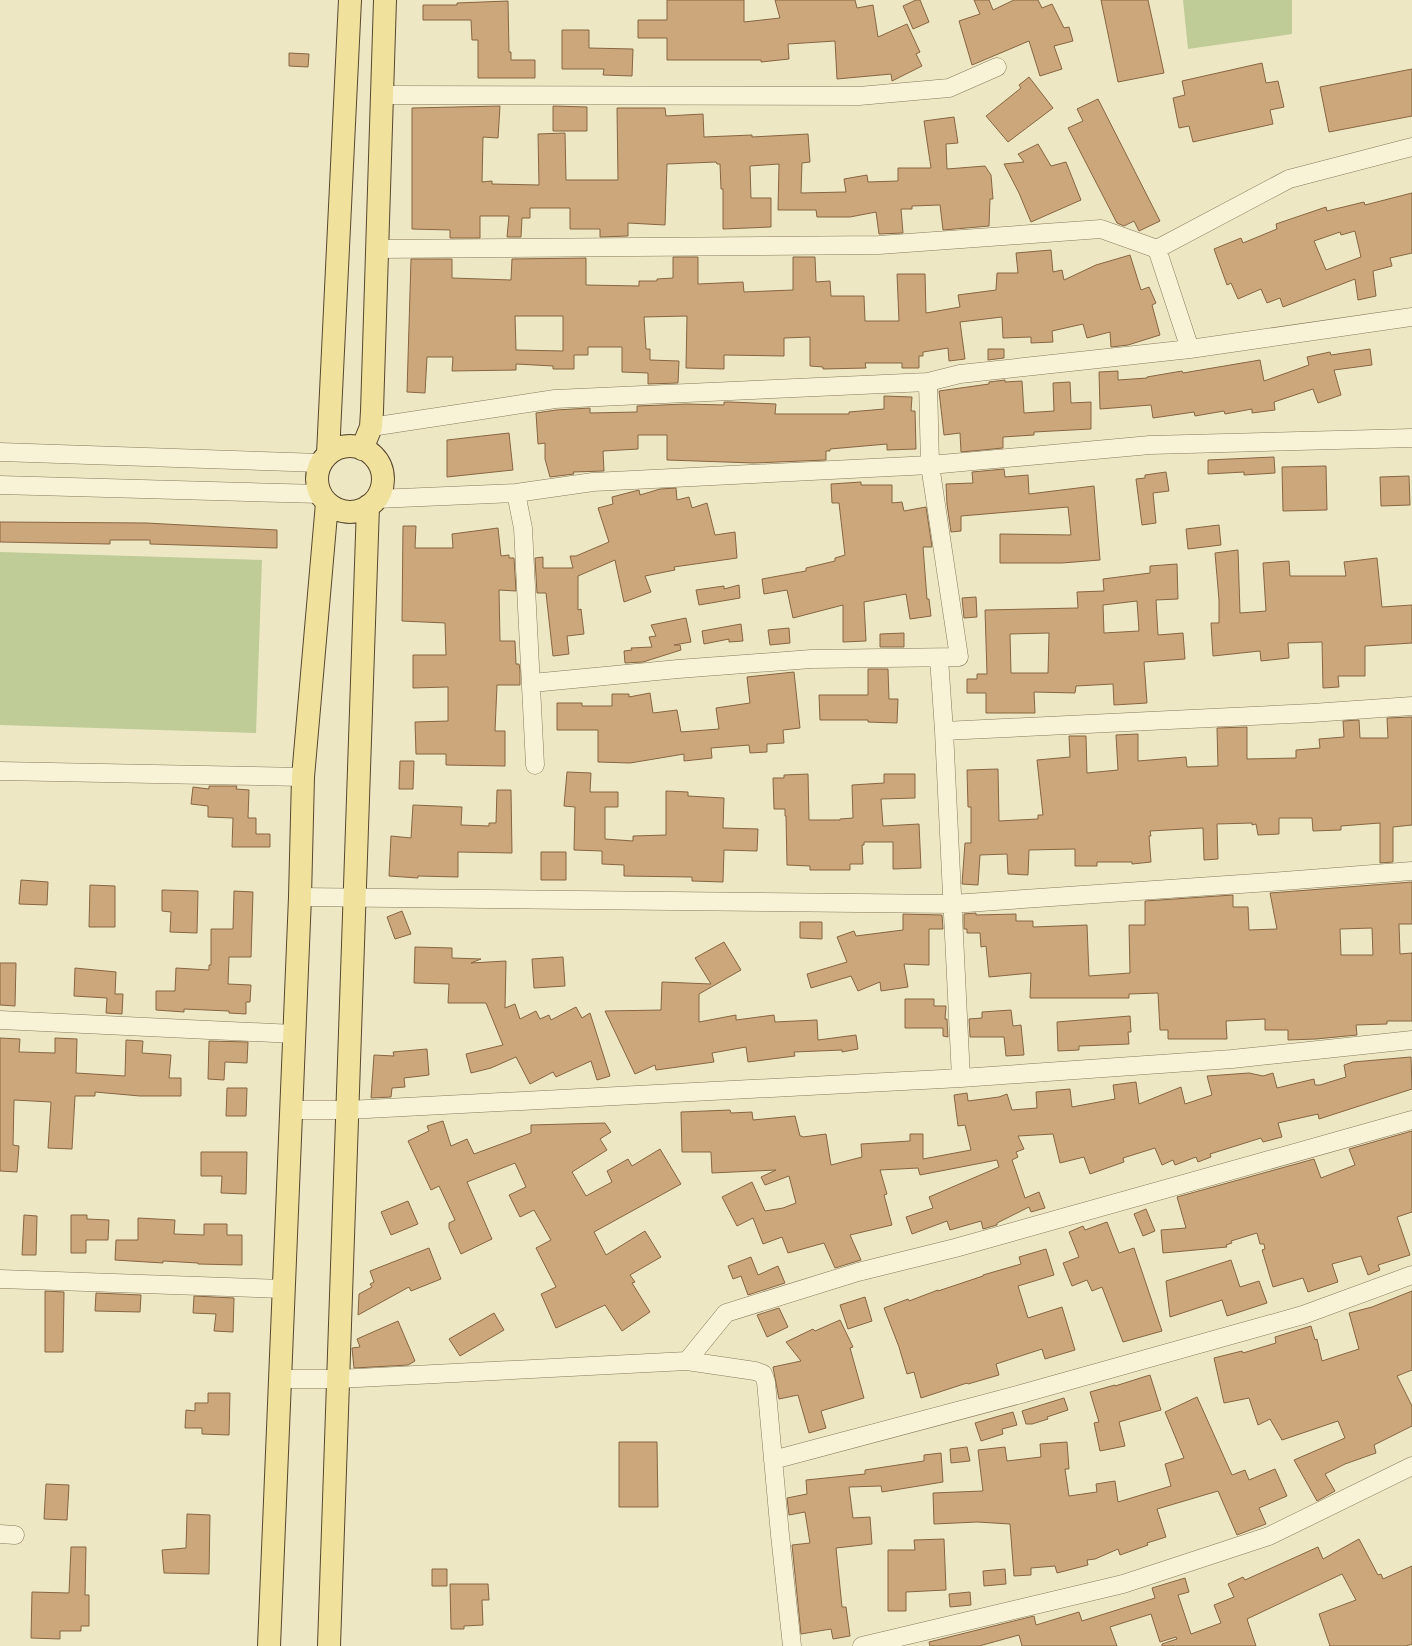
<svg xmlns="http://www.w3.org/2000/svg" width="1412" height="1646" font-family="'PT Serif',serif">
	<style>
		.green { fill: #bfcc98 }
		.building { fill: #cba77b; stroke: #876641; fill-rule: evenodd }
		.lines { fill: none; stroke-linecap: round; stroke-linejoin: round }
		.minor-casing { stroke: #88795b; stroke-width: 19 }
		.major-casing { stroke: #56472f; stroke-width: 24 }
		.minor { stroke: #f8f3d7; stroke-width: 18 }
		.major { stroke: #f0e29d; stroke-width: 22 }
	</style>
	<rect width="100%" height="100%" fill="#eee7c4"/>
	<path class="green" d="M1183 0H1292V34L1188 49Z
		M0 552 262 560 256 733 0 725Z"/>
	<path class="building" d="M667 0H744V22L780 18 775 0H855L857 8 873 5 878 37 907 24 920 52 916 54 922 66 892 81 891 74 837 79 835 41 788 44 789 59 761 62V60H667V38H638V20H667Z
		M916 0H920L929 22 913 29 903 6Z
		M974 0H989L993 10 1014 0H1038L1042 8 1052 4 1064 28 1069 27 1073 41 1054 46 1062 69 1040 76 1029 41 972 65 959 21 980 14Z
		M1101 0H1148L1164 73 1118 82Z
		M508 1 509 52H511V60H535V78H478V40H472L471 20H423V5H457V3Z
		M562 30H589V48L633 49 632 76 603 75 604 69H562Z
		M289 53 309 54 308 67 289 66Z
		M1262 63 1266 83 1278 81 1284 107 1270 110 1273 124 1193 142 1189 126 1179 128 1173 98 1185 95 1182 81Z
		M1412 69V116L1329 132 1320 87Z
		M1029 77 1053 108 1008 142 986 116 1021 88 1019 85Z
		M1098 99 1160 221 1139 231 1134 221 1124 226 1117 223 1068 128 1083 121 1077 109Z
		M500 106 498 138 483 137 482 182 492 181V184L539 185 538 134 565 133 566 180H618L617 108H665L666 116 703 114 704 137 752 135V137L808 134 810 162 802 163 801 193 846 192 844 179 867 175 868 182 898 181V168H931L924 121 954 117 958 143 946 144 947 169 985 166 991 175 993 199H990L989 226 943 230 940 205 912 206V209H901L903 233 879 234 876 212 850 217H817L816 210H778L779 164 750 166 751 198H771V227L723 229V189H721L720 164H717L716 162 667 164 665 225 628 223V236L600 237V229H570V208H530V218H522L521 237H507L509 216H480V238H450V230L412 229V108Z
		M553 106 587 107V131H553Z
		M1038 144 1051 166 1066 162 1081 200 1031 222 1019 193 1004 164 1024 162 1018 154Z
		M1412 193V253L1390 258 1392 266 1373 271 1376 296 1358 300 1355 279 1283 307 1280 298 1267 303 1261 289 1238 299 1231 283 1227 285 1214 249 1241 238 1243 243 1277 229 1276 224 1326 207 1327 211 1364 202 1365 205ZM1355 231 1361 257 1326 270 1314 241 1340 232 1341 235Z
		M1051 250 1053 272 1062 270 1064 280 1096 265 1130 255 1141 290 1149 287 1156 303 1152 305 1160 335 1128 345 1111 347 1110 332 1087 338 1083 324 1052 331 1053 342 1031 343V337L1003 338 1002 317 960 322 965 359 949 361 948 348 923 352V356H919V368H902V363H865L866 368 823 369V367L810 366V337L784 338V356L724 355V369L686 368 687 316 644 317 646 349H650V360L679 361 678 383 648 384V373L622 372V347H588V355H574V369H553V366L516 364V370L452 371 453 357H427L425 393 407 392 411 259H452V278L511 280 512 259 586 258V285L639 286V281H657V279L673 278V257H698V284L743 282 744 292 793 290V257H815L816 282 830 281 831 296H864L865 321H899L897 274H925L926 313 960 307 958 295 996 290 997 273H1018L1016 253ZM515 316H563V351L516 350Z
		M988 349H1004V358L988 360Z
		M1370 349 1372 365 1334 370 1341 395 1318 403 1313 389 1274 402 1275 410 1252 413V409L1225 414 1224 411 1195 416 1194 412 1153 418 1151 405 1100 409 1099 372 1118 371V380L1147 378V377L1182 371 1183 373 1260 360 1264 381 1309 365 1307 357 1330 352 1331 355Z
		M1005 380V382L1022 381 1024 413 1054 411 1053 383 1070 382 1071 403 1091 402V429L1034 432V435L1003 437V448L961 452 960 433 944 435 939 391 989 384V382Z
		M884 396 912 397 911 411H915L916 449 887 450V444L830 449V451H826V460L754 463 667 460V435H638V449L603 451 604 471 573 472 574 474 550 477 545 459V443L538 444 536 413 556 410 590 408V413L637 412V406L686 404 724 405V402H730L776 404 775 414H849V412L884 409Z
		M509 433 513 470 447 477V440Z
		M1274 457 1275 473 1244 475V472L1208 474V460Z
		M1326 466 1327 510 1283 511 1282 467Z
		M1004 469 1005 477 1028 475 1029 494 1094 486 1100 560 1062 563H1000V534L1071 535 1068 507 961 516V531L951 532 947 504 946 484 973 483 972 472Z
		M1166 472 1169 491 1153 493 1156 523 1142 525 1136 479 1145 478V475Z
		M1409 476 1410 505 1381 506 1380 477Z
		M861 482V485H892V503L902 502 904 511 926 507 932 547H923L927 599H929L931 616 910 619 906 594 864 602 866 641 843 642V605L793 618 787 590 764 594 762 579 806 571V568L835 561V558L845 555 839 503H832L831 484Z
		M676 488 677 500 689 497 692 508 707 503 715 535 735 532 737 558 674 567 675 570 645 576 651 592 624 602 615 560 578 576V610L581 609 584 634 567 636 569 654 553 656 546 593H537L535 558 543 557V568H573L570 556H576L609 542 598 508 613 504 612 497 639 490 640 495 660 489Z
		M0 522 146 523 277 530V548L150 544V540H110V544L0 542Z
		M1219 525 1221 545 1188 549 1186 529Z
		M403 526H416L415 548H453L452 534 498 528 501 556 509 555V558H514L516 591 499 590 500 641H515L516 664H519L520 670V685H497L495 731H505V766L446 765V754H416L415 722 448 721V687L413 688V655H446L445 623 402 621Z
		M1238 550 1240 613 1266 611 1263 563 1289 561 1290 576H1346L1344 562 1377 558 1382 607 1412 605V643L1365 646V676H1338L1339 687 1323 688 1322 642 1288 643 1289 658 1261 661 1260 651 1213 656 1211 623H1219V600L1215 553Z
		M1177 564 1178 599 1156 600 1158 635 1183 633 1185 659 1144 662 1147 703 1114 705 1113 684 1076 686 1075 693 1034 692 1035 713H986V693H967V679H977V674H987L985 610 1078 608 1077 592 1104 591 1103 579 1150 573V566ZM1137 601 1139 631 1104 633 1103 605ZM1049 633 1048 673H1011L1010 634Z
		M739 585 740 598 699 605 696 590 724 586V589Z
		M976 597 977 617 964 618 962 598Z
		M686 618 691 642 674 645H680L681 650 643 662 625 663 624 651 632 650 631 648 652 647 649 637 656 636 651 625Z
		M741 624 743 641 729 642V639L704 644 702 631Z
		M789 628 790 643 770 645 768 630Z
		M904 633V647H880V634Z
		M868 669H888L889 699H898L897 723 868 722V720H820L819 695H868Z
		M794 672 800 728 783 730 784 743 767 744V752L750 753 749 745 711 748 712 758 684 761V754L630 763 598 762V730H557V703H582V706H612V694H629V697L650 693 653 713 677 710 681 732 719 729 716 708 750 703 747 677Z
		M1412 717V825L1393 827V862L1380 863V823L1341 826V830L1313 831 1312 818H1279V834L1258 835 1256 824 1252 825V823L1217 824 1218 859 1204 860 1203 828 1150 831 1151 836H1149L1151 862 1132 864V862H1097V866H1075V849L1029 850 1028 875 1008 874 1007 854 980 855 978 885 962 884 965 843H971V807H968L967 770 998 769 999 821 1038 819V815H1043L1037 760 1070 757 1069 736H1086L1087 773 1118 770 1116 735 1138 734V761L1186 757 1187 767 1218 766 1217 728 1247 727V759L1296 758V750L1320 748 1319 739 1344 737 1343 721 1359 720 1360 738H1388L1387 718Z
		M400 761H414L413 789H399Z
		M567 772 591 773 590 792H618V807H605V839L633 841V836L666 835V791L688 792V796L724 798 723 828 758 829 757 851 724 850 723 882 692 881V877L624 876V865L602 864V851L574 850 575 807 564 806Z
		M808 774 809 820H840V819L853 818 852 785 884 783V774H915V798L881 799 883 826 919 824 921 868 893 869V842H864V845H862L863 864H850V870H810V866L787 865 786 816H785V809H774L773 778H784V775Z
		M209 786H237L236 789 249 790 248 818H256V834H270V847H232L233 818 208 817V806L191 804 193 787 209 789Z
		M497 790H511L512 853 458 852V877L418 876V878L389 876 391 836 411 838 413 805 462 807 461 825 489 826V823H496Z
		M541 852H566V880H541Z
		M21 880 48 882 47 905 19 904Z
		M1412 882V924H1399L1400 954 1412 953V1021H1387V1024L1356 1025 1357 1035 1316 1039 1288 1040V1030H1265V1019L1226 1021 1227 1039H1168V1030H1160L1158 993 1129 994V998H1030L1031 973 989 977 986 946 981 947 980 933H967V929H964V914L976 913V915L1016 914V921H1033V927L1087 925 1089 976 1130 973 1129 925H1145V901L1233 895V907H1248L1249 930 1277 929 1270 893ZM1372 928 1373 955H1341L1340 929Z
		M90 885 115 886V927H89Z
		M162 890 198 891 197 933 170 932 171 912 162 911Z
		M234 891 253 892 251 957H229L228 984 251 985 250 1002H246V1014L229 1013V1011L184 1009V1012L156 1010V991H175L176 968 209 970V965H211V929H233Z
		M402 911 411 934 395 939 387 917Z
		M903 914 942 915 943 929H929V965L904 964 908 987 881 991 880 982 858 991 851 976 811 988 807 974 847 962 837 937 854 931 856 936 903 930Z
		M800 922H822V939L800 938Z
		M724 942 741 970 699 994V1022L736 1015V1020L774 1015 775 1022 817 1020 818 1040 856 1035 858 1049 842 1052V1050L794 1052 795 1056 748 1062 746 1047 712 1053 714 1062 656 1070 655 1065 635 1074 605 1011 661 1010 662 982 711 984 695 958Z
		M415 947 452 948V958L481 959 471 963 506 961 505 1008 515 1004 520 1019 536 1011 540 1019 549 1015 551 1020 576 1007 582 1018 590 1013 610 1076 597 1080 591 1061 556 1077 553 1072 530 1084 516 1057 491 1068 471 1073 466 1054 503 1045 486 1003H448L449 984 414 983Z
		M563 957 565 986 534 988 532 959Z
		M0 963H16L15 1006 0 1005Z
		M75 968 116 972 115 994H123L122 1014 106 1013 107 998 74 996Z
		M905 999H934V1006H946L945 1019H947L948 1037 943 1036V1028H905Z
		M1011 1010 1013 1026 1021 1025 1024 1055 1006 1056 1004 1037H970L969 1019 982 1018V1012Z
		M1130 1016 1131 1032H1128L1129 1044 1079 1046V1050L1058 1051 1057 1022Z
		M0 1038 20 1039 19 1052 55 1053V1038L77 1039 76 1073 125 1076 126 1040 143 1041 142 1053 171 1055 169 1078H181V1096H140L95 1092V1096H75L72 1149 48 1148 51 1102 14 1100 13 1145 19 1146 17 1172 0 1171Z
		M209 1041 248 1042 247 1063 225 1062 224 1080 208 1079Z
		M427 1049 429 1075 404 1078 405 1087 392 1088 391 1097 371 1098 374 1055 394 1056 393 1052Z
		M1411 1057 1412 1089 1319 1119 1318 1114 1278 1123 1282 1137 1263 1142 1261 1138 1210 1154 1211 1157 1198 1162 1196 1157 1175 1165 1173 1160 1162 1165 1155 1148 1123 1158 1124 1162 1090 1174 1084 1157 1060 1163 1053 1134 1018 1136 1024 1149 1016 1152 1018 1157 1012 1160 1025 1198 1039 1192 1045 1208 1031 1212 1029 1207 997 1223V1225L983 1229 981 1221 950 1230 947 1221 912 1234 906 1217 933 1208 929 1197 999 1167 997 1160 920 1175 918 1168 880 1170 887 1194 884 1195 892 1225 850 1235 861 1260 835 1268 824 1243 788 1253 782 1237 763 1244 753 1218 737 1226 722 1197 752 1182 765 1211 783 1208 796 1203 789 1176 765 1185 761 1177 776 1170 712 1173 711 1152H682L681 1112 730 1110 731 1113 752 1112 753 1120 795 1116 800 1136H802L803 1137 826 1134 831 1165 862 1157 861 1144 910 1141V1134H923V1159L971 1150 965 1125 958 1126 954 1095 967 1093 968 1101 999 1097 1007 1094 1012 1110 1037 1108 1036 1092 1070 1089 1072 1107 1115 1099 1113 1085 1136 1082 1139 1104 1181 1087 1185 1104 1212 1095 1207 1076 1249 1073 1263 1076 1273 1073 1277 1088 1314 1079 1315 1085H1320L1346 1077 1344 1065 1353 1062Z
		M227 1088H247L246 1116H226Z
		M443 1121 451 1146 467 1139 474 1154 531 1133V1125L605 1123 611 1132 600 1139 607 1150 572 1172 586 1196 612 1182 607 1171 628 1159 632 1166 660 1149 681 1184 594 1232 606 1255 645 1231 661 1257 630 1275 635 1282 632 1283 650 1312 622 1331 605 1305 556 1328 541 1294 556 1287 536 1248 551 1240 534 1210 520 1217 509 1195 526 1187 515 1163 467 1182 492 1239 461 1254 449 1228V1223L455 1220 439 1186 431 1190 408 1141 429 1131 427 1126Z
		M1412 1131V1212L1397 1217 1410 1255 1378 1265 1380 1270 1368 1275 1361 1256 1332 1264 1338 1282 1308 1292 1303 1278 1273 1287 1262 1250 1265 1249 1264 1244H1260L1257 1233 1231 1241 1232 1243 1226 1245 1227 1247 1163 1253 1161 1230 1186 1228 1177 1197 1314 1159 1321 1178 1355 1165 1349 1149Z
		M201 1152H247L246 1194 221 1193 222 1176H201Z
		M408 1201 418 1224 391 1235 381 1212Z
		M1146 1209 1155 1231 1143 1236 1134 1214Z
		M24 1215 37 1216 36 1255H22Z
		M71 1215H87V1219L109 1220 108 1240H86V1253H71Z
		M138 1218 175 1220 174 1234 204 1235V1224H227V1235H242V1265L198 1264V1263L163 1261V1263L115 1260 116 1240H138Z
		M1107 1222 1119 1253 1134 1248 1162 1331 1123 1342 1102 1287 1092 1291 1087 1280 1072 1286 1063 1263 1079 1257 1069 1232 1083 1226 1085 1230Z
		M429 1248 441 1279 411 1291 409 1287 358 1315 359 1294 372 1287 370 1284 374 1282 370 1271Z
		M1046 1249 1054 1275 1018 1286 1028 1318 1062 1307 1075 1350 1045 1359 1042 1349 996 1364 999 1375 968 1384 967 1383 921 1398 914 1372 907 1374 899 1347 884 1308 908 1299 909 1301 938 1290V1291L983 1276V1275L1021 1264 1019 1257Z
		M751 1257 758 1275 778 1266 785 1283 748 1295 741 1276 733 1279 728 1266Z
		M1231 1260 1240 1287 1259 1281 1267 1303 1227 1316 1222 1300 1170 1317 1166 1281Z
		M45 1291 64 1292 63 1352H45Z
		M1412 1291V1370L1397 1376 1412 1406V1426L1374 1445 1376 1453 1345 1464 1325 1474 1335 1491 1317 1501 1294 1460 1345 1438 1338 1421 1282 1440 1270 1419 1258 1425 1249 1398 1224 1403 1214 1358 1242 1351 1243 1353 1276 1343 1275 1337 1311 1326 1315 1340 1317 1339 1322 1361 1359 1349 1349 1313 1372 1307Z
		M96 1293 141 1295 140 1312 95 1311Z
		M194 1296 234 1298 233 1332 214 1331 216 1314 193 1313Z
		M865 1297 872 1321 848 1329 840 1305Z
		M779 1308 788 1327 767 1337 757 1315Z
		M494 1313 504 1330 460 1356 449 1339Z
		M840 1320 853 1347 850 1348 864 1398 821 1411 826 1428 809 1433 798 1395 779 1399 773 1367 801 1361 786 1342 813 1329 815 1331Z
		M398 1321 415 1361 408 1365 354 1368 352 1348 360 1347 357 1339Z
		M1150 1375 1161 1410 1119 1422 1125 1446 1100 1451 1094 1423 1099 1422 1090 1392 1115 1385V1386Z
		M208 1393H230L229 1435 202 1434V1428H185L186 1410 195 1411V1403H208Z
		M1197 1397 1232 1475 1245 1470 1249 1480 1275 1469 1287 1496 1259 1508 1266 1524 1237 1535 1218 1491 1157 1509 1166 1537 1147 1543 1148 1545 1120 1555 1118 1549 1095 1559 1087 1560 1088 1565 1057 1573 1055 1566 1031 1568V1575L1014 1576 1010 1524 977 1522 934 1524 933 1493 983 1491 978 1450 1005 1447 1007 1461 1041 1457 1040 1444 1067 1442 1069 1469H1065L1069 1496 1097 1492 1096 1484 1115 1481 1118 1502 1171 1486 1165 1464 1184 1458 1165 1412Z
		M1064 1398 1068 1410 1047 1417 1048 1419 1032 1424H1026L1022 1411Z
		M1013 1412 1017 1425 1002 1429 1003 1434 981 1441 975 1423Z
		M619 1442H657L658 1507H619Z
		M967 1447 970 1461 951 1463 950 1449Z
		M941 1453 943 1482 882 1492 881 1486 849 1487 853 1518 870 1517 872 1544 836 1548 842 1607H846L850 1636 833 1639 831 1629 801 1634 792 1545 810 1543 805 1512 789 1515 787 1498 807 1494 806 1480 865 1474V1470L924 1461V1455Z
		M46 1484 69 1485 67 1520 44 1519Z
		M187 1514 210 1515 209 1574 164 1573 162 1550 186 1548Z
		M944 1539 946 1590 906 1592V1611H888V1550H915L914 1540Z
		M1359 1539 1378 1575 1381 1574 1383 1579 1412 1566V1644L1406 1646H1330L1319 1614 1356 1600 1342 1574 1247 1619 1256 1646H1162V1644L1177 1639 1176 1637 1160 1642 1151 1614 1110 1627 1117 1646H1022L1019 1635 979 1646H930L929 1642 1034 1616 1036 1625 1079 1612 1082 1621 1155 1598 1152 1588 1185 1578 1189 1592 1178 1595 1191 1634 1221 1623 1214 1605 1234 1597 1228 1584 1243 1577 1245 1580 1318 1547 1323 1559Z
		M71 1547H86L85 1595H89V1626H81V1631H60V1639L31 1638 32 1592 69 1593Z
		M432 1569H447V1586H432Z
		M1005 1569 1006 1584 984 1586 983 1571Z
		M450 1584H488L489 1600H482L483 1625 464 1626V1629H451Z
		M970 1592 971 1605 950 1607 949 1594Z"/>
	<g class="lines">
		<g class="minor-casing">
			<path id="minor" d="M382 95 859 96 949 88 997 67
				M377 249 879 245 1101 229 1157 249 1289 179 1412 147
				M1157 249 1190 349
				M371 427 555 399 928 382 960 374 1190 349 1412 317
				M0 452 321 463
				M0 485 320 494
				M516 493 523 528 535 765
				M377 499 516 493 593 482 930 465 1150 445 1412 438
				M939 658 944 731 961 1078
				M532 683 678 669 811 659 959 657 930 465 928 382
				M944 731 1312 713 1412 706
				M0 771 303 777
				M300 897 952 904 1270 882 1412 871
				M0 1020 294 1034
				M291 1110H348L961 1078 1232 1059 1412 1040
				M0 1279 284 1289
				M687 1361 726 1313 858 1272 955 1248 1412 1120
				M280 1379H338L687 1361 755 1371 763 1374 766 1382 780 1535 792 1646
				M773 1460 1021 1394 1303 1315 1412 1275
				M0 1534 15 1535
				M862 1646 1123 1584 1269 1536 1412 1466"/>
		</g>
		<g class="major-casing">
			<path id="major" d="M317 479a33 33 0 1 1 66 0a33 33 0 1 1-66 0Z
				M362 449 371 427 372 411 385 0
				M328 454 350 0
				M269 1646 300 897 303 777 327 503
				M329 1646 368 506"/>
		</g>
		<use href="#minor" class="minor"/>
		<use href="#major" class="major"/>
	</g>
</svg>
